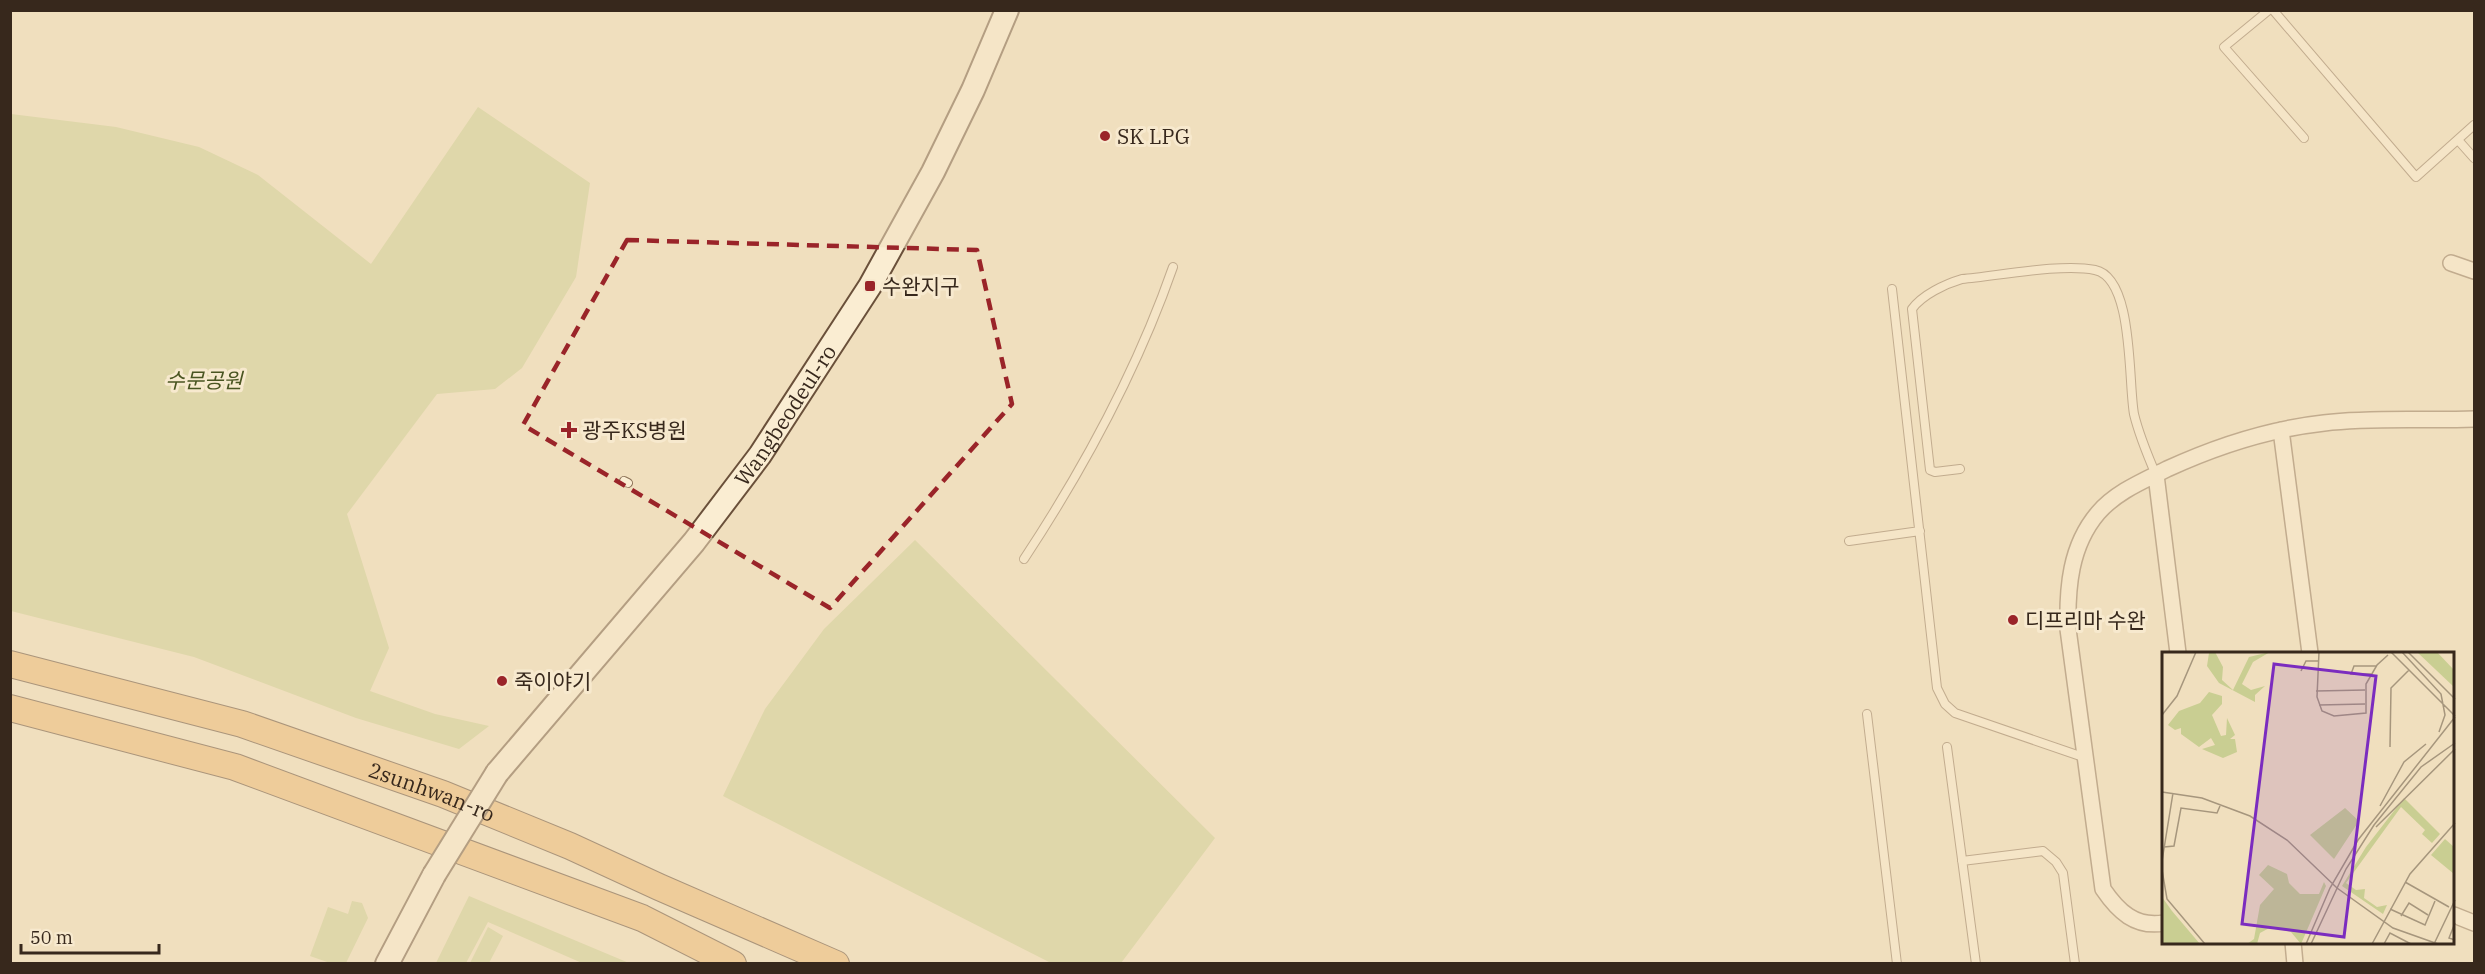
<svg xmlns="http://www.w3.org/2000/svg" width="2485" height="974" font-family="'IBM Plex Serif','Noto Sans KR',serif">
	<style>
		.green { fill: #c9ce92 }
		.lines { fill: none; stroke-linecap: round; stroke-linejoin: round }
		.service-casing { stroke: #896f56; stroke-width: 10 }
		.minor-casing { stroke: #896f56; stroke-width: 18 }
		.secondary-casing { stroke: #6a503a; stroke-width: 26 }
		.trunk-casing { stroke: #563d2b; stroke-width: 28 }
		.service { stroke: #faedd2; stroke-width: 8 }
		.minor { stroke: #faedd2; stroke-width: 15 }
		.secondary { stroke: #faedd2; stroke-width: 22 }
		.trunk { stroke: #ecb66f; stroke-width: 26 }
		.secondary-bridge-casing { stroke: #6a503a; stroke-width: 26; stroke-linecap: butt }
		.secondary-bridge { stroke: #faedd2; stroke-width: 22 }
		.marked { fill: none; stroke: #9a2429; stroke-width: 4.5; stroke-dasharray: 12 8; stroke-linejoin: round }
		.poi-dot { fill: #9a2429; stroke: #f7e9ce; stroke-width: 2 }
		.labels { text-anchor: middle; dominant-baseline: central; stroke-width: 6; stroke-linejoin: round; paint-order: stroke }
		.poi-label { font-size: 21px; fill: #37281c; stroke: #f7e9ce; text-anchor: start }
		.park-label { font-size: 21px; font-style: italic; fill: #4a5521; stroke: #f7e9ce }
		.street-label { font-size: 21px; fill: #37281c; stroke: #f7e9ce }
		.inset-road { fill: none; stroke: #a6967d; stroke-width: 1.5 }
		.view { fill: #7b2cbf; fill-opacity: 0.15; stroke: #7b2cbf; stroke-width: 3 }
		.inset-edge { fill: none; stroke: #37281c; stroke-width: 3 }
	</style>
	<rect width="100%" height="100%" fill="#f0dfbe"/>
	<path class="green" d="M478 107 590 183 576 277 522 368 495 389 437 394 347 514 389 648 370 691 435 714 489 726 459 749 356 718 194 657 11 611V114L116 127 199 147 258 175 371 264Z
		M915 540 1215 838 1121 963H1051L723 796 765 709 824 629Z
		M469 896 629 963H582L488 922 466 963H436Z
		M352 901 362 903 368 918 346 963H330L310 956 328 907 348 914Z
		M488 927 503 936 489 963H470Z"/>
	<g class="lines">
		<g class="service-casing">
			<path id="service" d="M2269 10 2224 47 2304 138
				M2273 10 2416 177 2474 125
				M2458 140 2474 158
				M1892 289 1937 688 1945 704 1955 713 2086 758
				M1960 469 1935 472 1930 470 1912 309C1922 295 1945 284 1962 279 1997 276 2062 263 2095 270 2134 278 2128 381 2134 414 2139 435 2147 454 2156 475
				M624 481 628 483
				M1849 541 1920 531
				M1024 559C1084 468 1137 370 1173 267
				M1867 714 1897 964
				M1947 747 1976 964
				M1962 861 2043 851 2056 862 2063 873 2075 964"/>
		</g>
		<g class="minor-casing">
			<path id="minor" d="M2451 263 2474 271
				M2281 430 2310 653
				M2156 475 2178 653
				M2454 915 2474 923
				M2164 923C2135 928 2118 911 2103 889L2068 629C2067 588 2070 546 2098 513 2116 492 2143 481 2167 469 2217 446 2269 429 2324 423 2374 417 2424 421 2474 419
				M2293 942 2295 964"/>
		</g>
		<g class="secondary-casing">
			<g id="secondary">
				<path id="s1" d="M497 773 694 542 760 455 870 286 933 172 973 90 1007 10"/>
				<path d="M387 964 434 875"/>
			</g>
		</g>
		<g class="trunk-casing">
			<g id="trunk">
				<path id="s2" d="M10 664 242 724 443 794 570 846 659 887 836 964"/>
				<path d="M10 708 235 767 642 918 733 964"/>
			</g>
		</g>
		<use href="#service" class="service"/>
		<use href="#minor" class="minor"/>
		<use href="#secondary" class="secondary"/>
		<use href="#trunk" class="trunk"/>
		<g class="secondary-bridge-casing">
			<path id="secondary-bridge" d="M434 875 497 773"/>
		</g>
		<use href="#secondary-bridge" class="secondary-bridge"/>
	</g>
	<path d="M0 0H2485V974H0ZM627 240 977 250 1012 404 830 608 523 425Z" fill="#f0dfbe" fill-opacity=".55" fill-rule="evenodd"/>
	<path class="marked" d="M627 240 977 250 1012 404 830 608 523 425Z"/>
	<g class="poi-dot">
		<circle cx="1105" cy="136" r="6"/>
		<rect x="864" y="280" width="12" height="12" rx="3"/>
		<path d="M566 421h6v6h6v6h-6v6h-6v-6h-6v-6h6z"/>
		<circle cx="2013" cy="620" r="6"/>
		<circle cx="502" cy="681" r="6"/>
	</g>
	<g class="labels">
		<g class="poi-label">
			<text x="1117" y="136">SK LPG</text>
			<text x="882" y="286">수완지구</text>
			<text x="582" y="430">광주KS병원</text>
			<text x="2025" y="620">디프리마 수완</text>
			<text x="514" y="681">죽이야기</text>
		</g>
		<g class="park-label">
			<text x="204" y="380">수문공원</text>
		</g>
		<g class="street-label">
			<text stroke="none"><textPath href="#s1" startOffset="460">Wangbeodeul-ro</textPath></text>
			<text stroke="none"><textPath href="#s2" startOffset="441">2sunhwan-ro</textPath></text>
		</g>
	</g>
	<g transform="translate(2162 652)">
		<rect width="292" height="292" fill="#f0dfbe"/>
		<path d="M53 0 61 15 60 28 71 38 87 5 108 0 91 10 80 32 89 38 103 34 93 43V50L57 31 45 14 47 1ZM275 0 292 18V35L255 0ZM47 40 60 44V52L50 63 59 84 64 83 65 66 73 83 68 87H73L75 100 61 106 40 97 53 93 49 86 37 95 19 82V76L13 78 6 73 17 59 38 51ZM242 146 278 182 270 191 260 182 263 178 239 155 184 231 194 238 203 237 202 246 215 255 225 253 221 262 180 234 204 195ZM183 156 197 169 172 207 148 183ZM283 187 292 195V222L269 203ZM106 213 125 222 127 231 138 242H157L162 230 164 234 139 292 129 280 109 275 98 281 95 292H85L92 287 98 253 112 237 97 223ZM0 245 10 259 38 292H1Z" fill="#c9ce92"/>
		<path class="inset-road" d="M157 0 155 45 160 59 172 64 204 61V32L215 13 226 3M229 0 293 64M240 0 279 42 283 63 277 80M246 0 293 47M139 19 144 9H156M210 22H189L192 14H214M154 39 203 38M157 53 203 52M0 63 15 44 34 0M228 95 229 36 247 18M0 140 40 146 88 164 125 188 175 236 231 276 276 292M218 154 242 110 264 92M214 175 293 97M2 195 12 194 19 156 55 161 58 154M0 209 11 141M0 218 5 247 43 292M243 230 287 255M228 257 263 273 273 249M239 264 247 251 266 263M293 271 287 286 293 288M144 292 168 236 196 188 293 65M149 292 184 217 212 173 259 115 293 91M210 292 248 222 293 171M222 292 228 281 249 292M272 292 293 248"/>
		<path class="view" d="M112 12 214 24 182 285 80 272Z"/>
		<rect width="292" height="292" class="inset-edge"/>
	</g>
	<rect width="2485" height="974" fill="none" stroke="#37281c" stroke-width="24"/>
	<path d="M21 944v9h138v-9" fill="none" stroke="#37281c" stroke-width="3"/>
	<text x="30" y="944" font-size="18" fill="#37281c" stroke="#f7e9ce" stroke-width="4.5" paint-order="stroke">50 m</text>
</svg>
